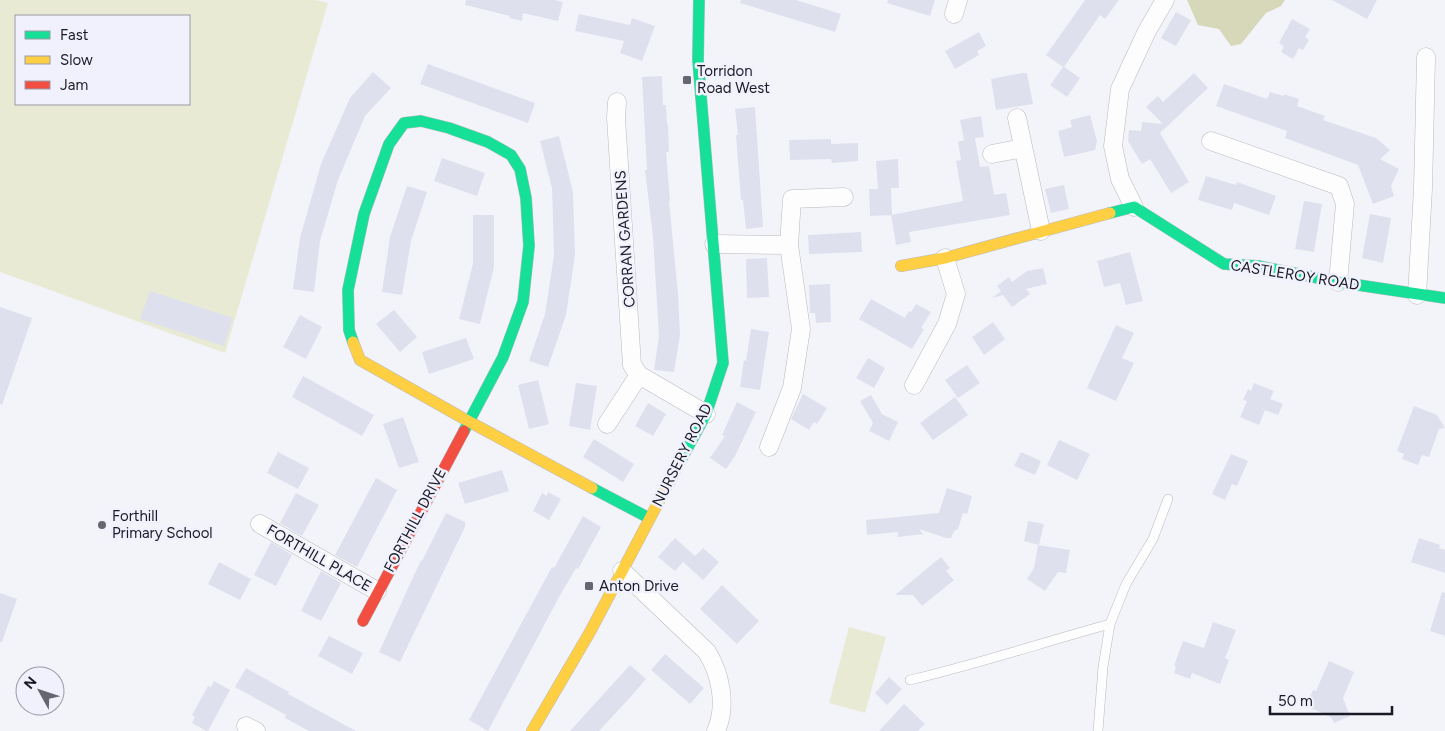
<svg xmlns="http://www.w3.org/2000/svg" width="1445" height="731" font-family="Figtree,sans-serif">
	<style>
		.green { fill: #e8ead4; fill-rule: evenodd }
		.forest { fill: #d6d8b9 }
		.building { fill: #dee0ee }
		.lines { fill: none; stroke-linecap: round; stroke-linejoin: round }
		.lane-casing { stroke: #b9bac1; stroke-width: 10 }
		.street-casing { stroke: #b9bac1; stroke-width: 19 }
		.fast-casing { stroke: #b9bac1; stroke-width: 12 }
		.slow-casing { stroke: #b9bac1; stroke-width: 12 }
		.jam-casing { stroke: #b9bac1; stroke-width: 12 }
		.lane { stroke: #fdfdfe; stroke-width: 9 }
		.street { stroke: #fdfdfe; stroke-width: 18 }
		.fast { stroke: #16e098; stroke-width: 11 }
		.slow { stroke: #ffcf43; stroke-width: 11 }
		.jam { stroke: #f24e42; stroke-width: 11 }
		.poi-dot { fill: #65666f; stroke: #f0f1fd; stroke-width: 2 }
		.labels { text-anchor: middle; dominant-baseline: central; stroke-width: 5; stroke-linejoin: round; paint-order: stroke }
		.poi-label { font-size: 15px; fill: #191a24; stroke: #f0f1fd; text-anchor: start }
		.street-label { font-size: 15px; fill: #191a24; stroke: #f0f1fd }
	</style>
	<rect width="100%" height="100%" fill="#f3f4fa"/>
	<path class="green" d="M0 0H315L328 3 225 353 0 272ZM16 16H189V104H16Z
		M849 627 886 637 865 713 829 703Z"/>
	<path class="forest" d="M1187 0H1285L1281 6 1266 13 1241 44 1231 46 1219 29 1198 25Z"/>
	<path class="building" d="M466 0H555L563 2 558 21 523 13 522 21 509 18 510 16 465 5Z
		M741 0H796L841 14 835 32 740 3Z
		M888 0H935L930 16 887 3Z
		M1085 0H1119L1105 19 1100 15 1064 67 1080 78 1067 97 1050 85 1063 67 1046 55Z
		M1332 0H1377L1367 19Z
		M1176 12 1191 20 1176 46 1161 38Z
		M579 14 630 25 632 18 655 26 642 61 620 53 624 41 575 31Z
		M1292 19 1310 29 1305 37 1309 40 1303 50 1299 48 1293 59 1281 52 1284 46 1279 43Z
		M979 32 986 46 977 51 979 55 955 69 945 51Z
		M428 64 535 103 528 123 420 84Z
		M373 72 391 88 365 116 338 180 320 241 314 292 293 289 300 238 321 164 350 98Z
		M1022 73H1027L1033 104 996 110 991 79Z
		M1194 73 1208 88 1160 133 1189 182 1171 193 1150 159 1142 164 1128 141 1129 130 1141 131 1142 122 1163 124 1146 107 1158 96 1163 102Z
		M662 76 663 105H666L667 125 668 124 669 152H666L670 201H669L678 294 680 335 674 372 654 370 659 336 653 237 645 170H647L642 77Z
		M1224 84 1267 99 1270 92 1284 96V94L1299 99 1297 106 1325 116 1323 120 1376 138 1390 150 1380 159 1399 169 1391 186 1394 196 1373 204 1358 165 1285 138 1287 131 1216 106Z
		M755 107 763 227 746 229 743 200H741L736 135H738L735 109Z
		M1090 115 1097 141 1095 150 1064 157 1058 131 1072 127 1070 120Z
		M981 116 984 137 975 138 980 167 989 166 994 195 1006 193 1010 215 909 232 911 242 896 245 891 215 963 201 956 161 961 160 958 142 964 140 960 120Z
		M559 136 573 192 575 255 566 315 548 367 529 361 545 314 554 255 552 188 540 141Z
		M831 139V144L858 143V161L832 163 831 159 790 160 789 140Z
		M442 158 485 173 477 196 434 181Z
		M898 159 899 188H891L892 215 870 216 869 189H878L876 161Z
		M1206 176 1236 185 1237 182 1276 196 1269 215 1234 203 1232 210 1198 200Z
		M1064 185 1069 209 1051 213 1045 189Z
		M407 186 427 192 411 241 402 295 382 292 390 237Z
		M1304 201 1322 204 1314 252 1295 249Z
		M1370 214 1391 218 1383 263 1362 258Z
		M473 215H494V267L480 324 459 319 473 264Z
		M861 232 862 252 809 254 808 235Z
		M1130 252 1143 301 1126 305 1120 283 1104 287 1097 261Z
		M767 258 769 297 747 298 746 259Z
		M1043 268 1047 284 1026 289 1030 294 1012 307 1003 295 992 298 1001 291 997 286 1009 277 1012 282 1027 271Z
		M830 284 831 322 816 323 815 313H810L809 285Z
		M150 291 233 318 224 346 140 319Z
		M871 299 905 318 909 311 911 312 916 304 931 312 921 328 924 329 912 349 859 319Z
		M0 307 32 318 2 405 0 404Z
		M394 310 417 337 400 352 376 324Z
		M300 315 322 327 306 359 283 347Z
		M993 322 1005 339 984 355 972 337Z
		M1116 325 1134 333 1122 358 1134 363 1116 401 1087 388Z
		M751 329 769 332 760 390 740 387 744 360 746 361Z
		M466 338 474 359 429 374 422 352Z
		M868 358 885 368 874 388 856 378Z
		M967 365 980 383 958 398 945 380Z
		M303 376 374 415 362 436 292 397Z
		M538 380 549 424 529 429 518 385Z
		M576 383 597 386 590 430 569 426Z
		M1254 383 1274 391 1270 399 1283 404 1278 415 1265 410 1259 425 1240 417 1247 401 1243 400 1248 389 1251 391Z
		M803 394 827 408 817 424 814 422 809 430 791 419Z
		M871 395 882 414 898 422 889 441 869 431 873 423 860 401Z
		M955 397 968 415 933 440 920 423Z
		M737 402 756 412 735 456 726 469 710 458 725 436 722 435Z
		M648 403 666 414 653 436 635 426Z
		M1414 406 1437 415 1445 428 1439 429 1429 457 1422 455 1418 465 1402 459 1404 454 1397 451Z
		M403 417 419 462 399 468 383 424Z
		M594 439 634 464 623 482 583 457Z
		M1059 440 1090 454 1077 480 1047 465Z
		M278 452 309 468 298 489 267 473Z
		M1021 452 1041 461 1035 475 1014 466Z
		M1231 454 1248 461 1237 486 1232 484 1225 500 1212 494Z
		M502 470 509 491 465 504 458 483Z
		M376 478 397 490 357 567 335 555Z
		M947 488 972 496 967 514 963 513 958 529 954 531 951 538H946L919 529 923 534 898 537V532L867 535 866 520 939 513Z
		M548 492 561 499 549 520 533 511 542 493 547 496Z
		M296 493 319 505 302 536 280 523Z
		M446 513 465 522V527L400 662 379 652 421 560 422 561Z
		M583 516 601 527 578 569 576 568 558 599 488 731 469 720 552 567 554 568Z
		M1028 521 1044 524 1039 545 1024 541Z
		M675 538 695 556 703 548 719 562 703 580 683 562 675 571 658 557Z
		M1419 538 1440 545 1439 548 1445 550V573L1411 562Z
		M271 542 292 555 276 586 254 575Z
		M1038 545 1070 550 1066 573 1058 572 1045 591 1027 579 1034 568Z
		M941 557 950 568 946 571 954 580 922 606 913 595H895Z
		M219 562 251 579 240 600 208 584Z
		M321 571 341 583 321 621 301 611Z
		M722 585 759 621 737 644 700 609Z
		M1442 592 1445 593V636L1430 631Z
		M0 593 17 599 2 642H0Z
		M1213 622 1236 630 1225 658 1229 660 1220 684 1192 673 1190 679 1174 673 1176 667 1174 666 1183 641 1204 648Z
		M329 636 363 653 352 674 318 656Z
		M665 654 704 688 690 704 651 670Z
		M1329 661 1354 672 1343 698 1350 716 1334 723 1331 717 1306 706 1313 690 1316 691Z
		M630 665 646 679 635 692 599 731H570Z
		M246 668 289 692 288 694 356 731H309L285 718 286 715 235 687Z
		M889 677 902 689 887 705 875 693Z
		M214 681 230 690 208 731H206L192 723 195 717 192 715 208 686 211 687Z
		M904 704 925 724 918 731H879Z"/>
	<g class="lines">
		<g class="lane-casing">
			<path id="lane" d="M910 680C978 664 1044 642 1110 624
				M1098 731 1103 667 1110 624 1126 584 1153 539 1168 499"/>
		</g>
		<g class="street-casing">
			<path id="street" d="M954 14 958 0
				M617 102 616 118 632 365 639 375 706 414
				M1017 118 1041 231
				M1211 141 1339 186 1345 204 1338 282
				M992 154 1023 148
				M1134 207 1120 179 1113 146 1120 89 1147 31 1165 0
				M714 244 789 245
				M1417 295 1423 189 1426 57
				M914 385 947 324 956 294 945 258
				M607 424 639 375
				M769 447 792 388 801 329 789 245 792 199 844 197
				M260 524 377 591
				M622 571 707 652C721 675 727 706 716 731
				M246 726 256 731"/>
		</g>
		<g class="fast-casing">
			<path id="fast" d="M1110 213 1134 207 1224 264 1258 266 1338 282 1445 298
				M353 342 349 330 348 290 364 214 389 144 404 123 421 121 449 128 488 142 511 155 520 169 526 198 529 246 523 302 503 357 464 431
				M677 467 706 414 723 363 698 60 699 0
				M592 488 649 518"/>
		</g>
		<g class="slow-casing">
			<path id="slow" d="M901 266 945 258 1110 213
				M353 342 360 360 468 421 592 488
				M532 731 590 632 677 467"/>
		</g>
		<g class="jam-casing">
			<path id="jam" d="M363 621 464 431"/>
		</g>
		<use href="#lane" class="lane"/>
		<use href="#street" class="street"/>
		<use href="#fast" class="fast"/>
		<use href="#slow" class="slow"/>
		<use href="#jam" class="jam"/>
	</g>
	<g class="poi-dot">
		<rect x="682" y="75" width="10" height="10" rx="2.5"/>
		<circle cx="102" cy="525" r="5"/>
		<rect x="584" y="581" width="10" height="10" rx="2.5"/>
	</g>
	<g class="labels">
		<g class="poi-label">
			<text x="697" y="71">Torridon<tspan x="697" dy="17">Road West</tspan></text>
			<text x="112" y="516">Forthill<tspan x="112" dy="17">Primary School</tspan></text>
			<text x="599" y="586">Anton Drive</text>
		</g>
		<g class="street-label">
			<text transform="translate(625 239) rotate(-94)">CORRAN GARDENS</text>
			<text transform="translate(1295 275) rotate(9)">CASTLEROY ROAD</text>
			<text transform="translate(682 455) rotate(-63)">NURSERY ROAD</text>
			<text transform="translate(415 520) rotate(-62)">FORTHILL DRIVE</text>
			<text transform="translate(319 558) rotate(30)">FORTHILL PLACE</text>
		</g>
	</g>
	<rect x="15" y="15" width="175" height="90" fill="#f0f1fd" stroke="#9a9ba6"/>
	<rect x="25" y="31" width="25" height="8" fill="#16e098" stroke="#9a9ba6"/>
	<text x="60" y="40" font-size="15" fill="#191a24">Fast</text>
	<rect x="25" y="56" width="25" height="8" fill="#ffcf43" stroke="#9a9ba6"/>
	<text x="60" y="65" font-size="15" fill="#191a24">Slow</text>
	<rect x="25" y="81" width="25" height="8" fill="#f24e42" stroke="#9a9ba6"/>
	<text x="60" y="90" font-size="15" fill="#191a24">Jam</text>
	<g transform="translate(40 691) rotate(310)"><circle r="24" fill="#f0f1fd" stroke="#9a9ba6"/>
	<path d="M0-4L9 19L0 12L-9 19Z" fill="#65666f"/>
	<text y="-8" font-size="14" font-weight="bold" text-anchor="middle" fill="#191a24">N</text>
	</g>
	<path d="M1270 706v8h122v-8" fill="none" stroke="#191a24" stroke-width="2.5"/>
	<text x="1278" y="706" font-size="15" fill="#191a24" stroke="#f0f1fd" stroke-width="4" paint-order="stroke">50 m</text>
</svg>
